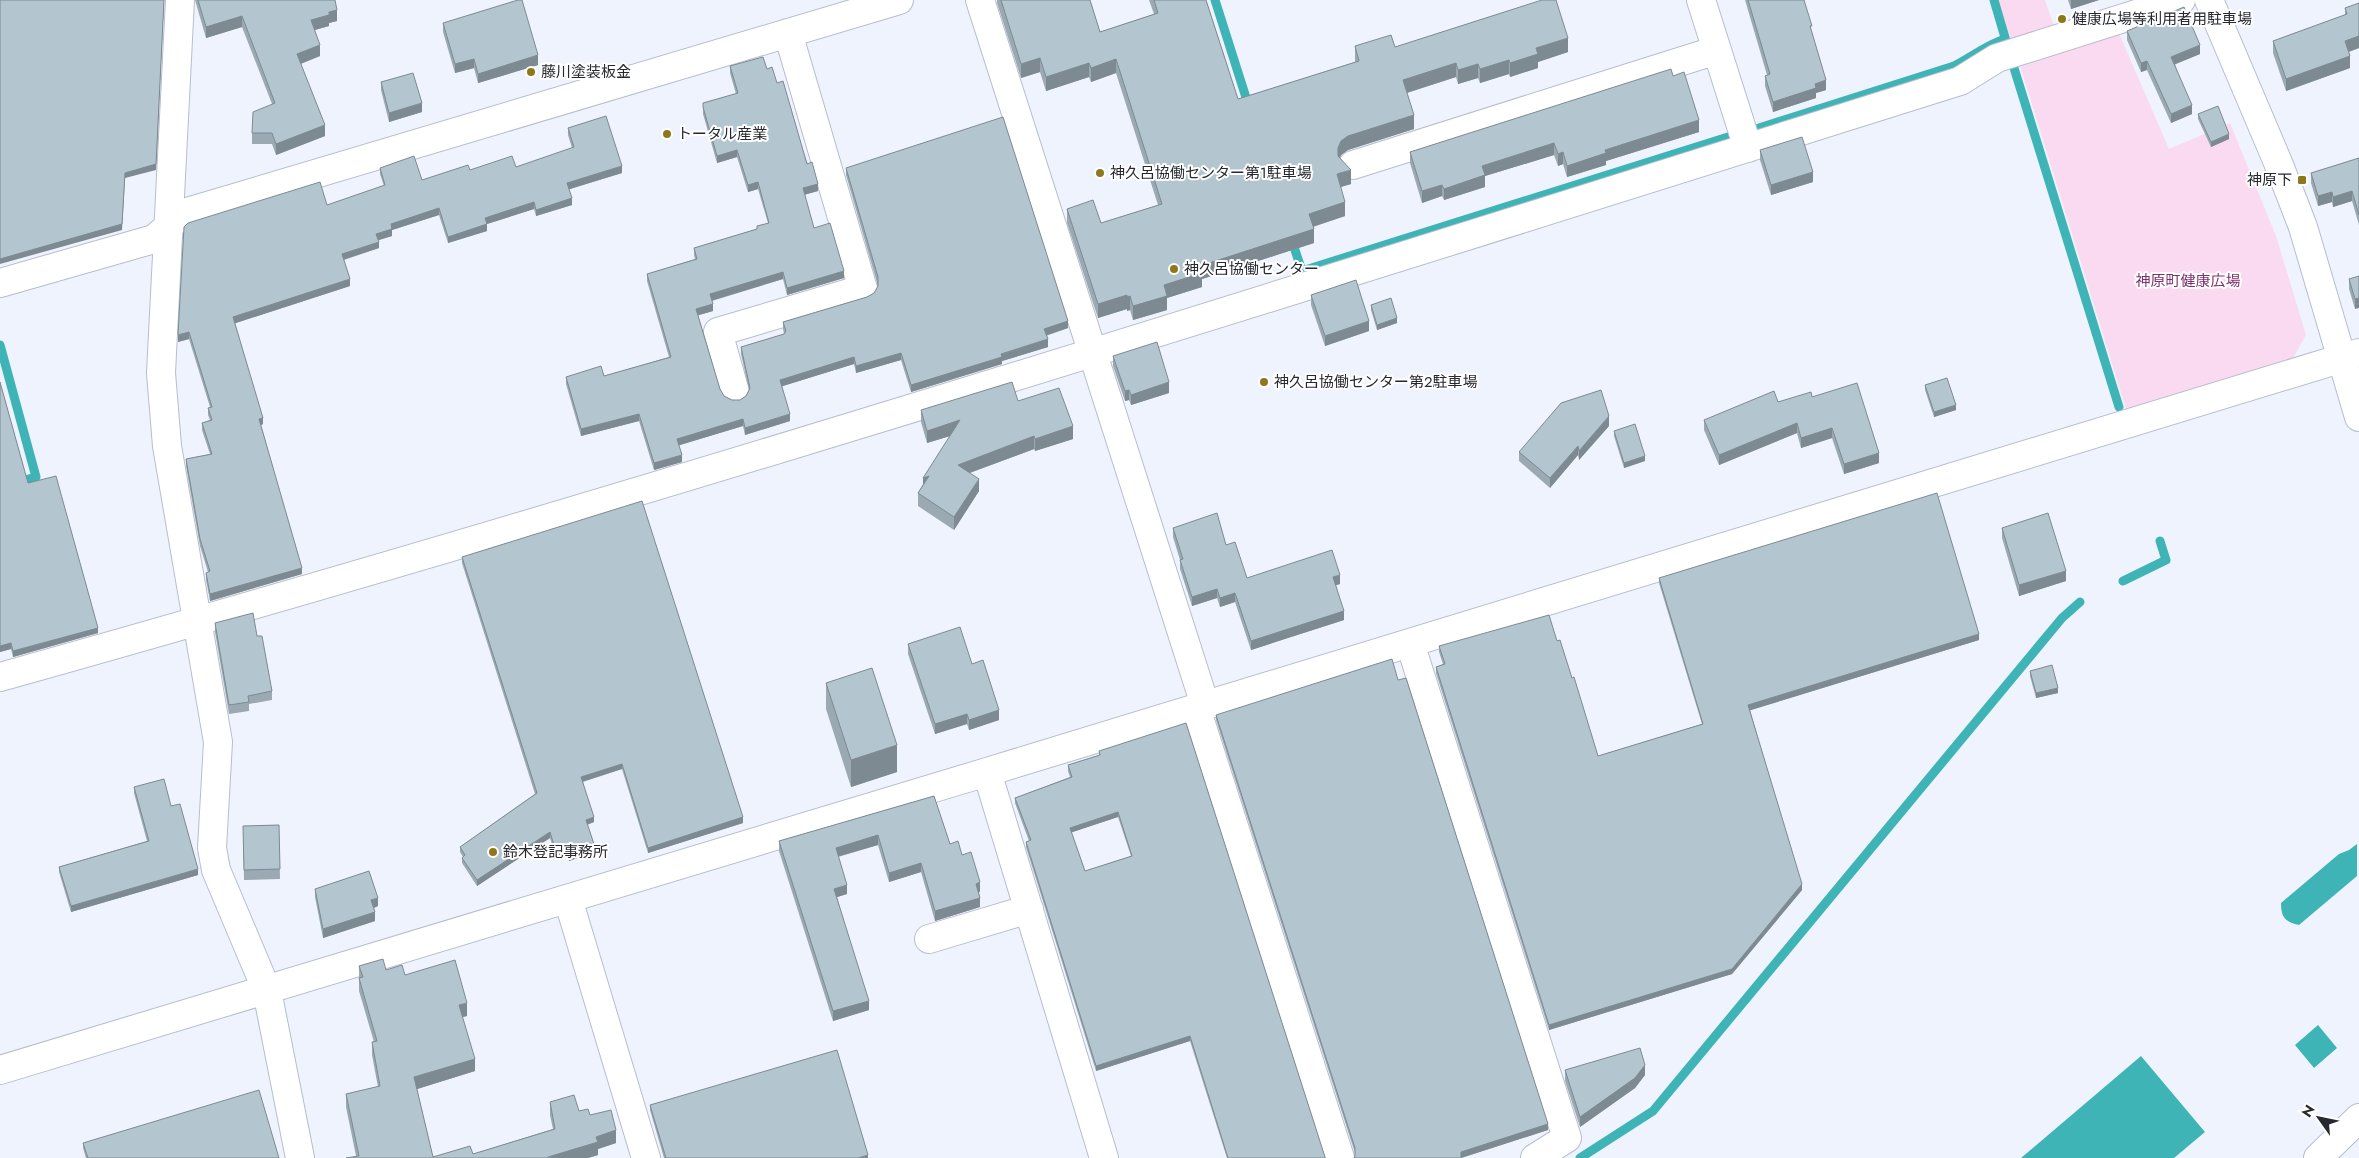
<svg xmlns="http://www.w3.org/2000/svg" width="2359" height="1158" font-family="Jost,'Noto Sans JP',sans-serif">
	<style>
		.green { fill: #fadaf0 }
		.water { fill: #3eb4b6 }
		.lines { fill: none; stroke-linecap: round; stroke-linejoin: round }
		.stream { stroke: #3eb4b6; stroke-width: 9 }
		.minor-casing { stroke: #b6bdcd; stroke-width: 30 }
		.minor { stroke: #fff; stroke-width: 28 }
		.wall { fill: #9aa9b2; fill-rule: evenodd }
		.shaded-wall { fill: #7d8a91 }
		.building { fill: #b3c5cf; stroke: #7d8a91; fill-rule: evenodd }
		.poi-dot { fill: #8f771c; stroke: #fff; stroke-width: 2 }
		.labels { text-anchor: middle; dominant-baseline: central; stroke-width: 4; stroke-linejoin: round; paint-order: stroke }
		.poi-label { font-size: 15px; fill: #26292f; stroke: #fff; text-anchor: start }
		.park-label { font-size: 15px; fill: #7f316f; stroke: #fff }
	</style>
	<rect width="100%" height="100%" fill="#eff3fd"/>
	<path class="green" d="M1998 0H2045L2055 29 2011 43Z
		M2118 31 2169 149 2230 123 2276 236 2306 335 2293 358 2126 409 2019 62Z"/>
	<path class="water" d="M2357 844V876L2299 925C2285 922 2281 917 2281 903L2339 854 2349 850Z
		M2318 1025 2337 1048 2314 1068 2295 1045Z
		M2141 1056 2205 1132 2174 1158H2021Z"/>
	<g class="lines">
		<path class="stream" d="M1215 0 1249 107
			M1994 0 2006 41
			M2014 68 2119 407
			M1759 128 1954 66C1972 57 1986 45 2005 39
			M1291 238 1302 271 1728 137
			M0 345 36 477 0 487
			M2123 581 2166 560 2160 541
			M1580 1158 1653 1111 2062 618 2080 602"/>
		<g class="minor-casing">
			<path id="minor" d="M180 0 161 373 167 446 218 742 212 848 216 870 267 991 300 1158
				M980 0 1205 705
				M1701 0 1748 148
				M2209 0 2279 165 2303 227 2359 417
				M1353 165 1717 50
				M0 283 154 239 184 213 899 0
				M735 392 718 332 863 289 788 33
				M1410 643 1567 1138 1535 1158
				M0 677C657 493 1308 286 1960 81L1997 58 2181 0
				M1196 708 1340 1158
				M987 772 1104 1158
				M568 899 646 1158
				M929 939 1029 909
				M0 1070 987 772 2359 353
				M2318 1158 2359 1118"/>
		</g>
		<use href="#minor" class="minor"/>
	</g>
	<path class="wall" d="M195 0H335L337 21 329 23V26L315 30 320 56 301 64 325 136 276 155 272 144H252V133L272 104 242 27 206 38Z
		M997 0H1090L1100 32 1154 14 1149 0H1206L1238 99 1355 62V46L1568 52 1538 62V68L1510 77 1509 74 1480 83 1478 78 1458 84 1456 77 1407 93 1414 129 1348 150 1341 155 1340 158 1351 184 1341 187 1345 216 1313 227 1314 243 1202 279V287L1167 298V310L1133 320 1130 310 1127 311V309L1098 318 1067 223V209L1101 223 1158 205 1116 73 1091 82 1089 77 1046 91 1040 72 1021 78 997 3Z
		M1745 0H1804L1826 90 1816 93V98L1773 112 1765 86V76L1767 75Z
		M2068 0H2099L2071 9Z
		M2359 3V48L2349 52 2350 68 2286 91 2273 53V41L2345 15V8Z
		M443 23 538 65 478 83 474 68 455 73 443 32Z
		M2127 31 2200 54 2175 64 2192 114 2171 123 2147 70 2141 72 2127 40Z
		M730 66 767 69 777 83 818 191 804 195 814 228 844 278 787 295 783 279 712 301 713 311 698 315 720 389 724 396 732 400H740L746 396 749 390 741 354V347L784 334 783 329V322L867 297 874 293 878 286 846 175V168L1068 328 1046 336 1048 347 1002 361V364L911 392 901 360 856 373 854 364 782 386 790 421 745 435 743 426 679 445 682 462 654 470 639 421 581 436 566 384V377L604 376 669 357 647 281V274L695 259 694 255V248L757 229V226L768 223 758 189 748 192 737 157 717 163 703 114V103L736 94 730 73Z
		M1673 76 1699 132 1606 161V165L1567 177 1563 164 1558 166 1554 155 1485 176V187L1444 200 1442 196 1422 203 1410 163V152Z
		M381 82 422 112 389 122 381 90Z
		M2198 114 2229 139 2211 147 2198 119Z
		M568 128 622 173 569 189 572 205 536 216 534 209 487 224V231L448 243 439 215 392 230V236L378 240 379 248 344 260 350 286 235 323 263 424 261 425 302 574 210 601 206 580V573L208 572 200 546 186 466V459L210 454 202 430V423L210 420 208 415V408L210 407 189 339 178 342 327 205 384 186 380 174V168L422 180 470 170 516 167 572 148 568 135Z
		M1760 150 1813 182 1771 195 1760 160Z
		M2359 158V225L2352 201 2333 207 2332 202 2318 206 2311 183V173Z
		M2359 276 2355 309 2349 289V279Z
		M1311 295 1369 331 1325 346 1311 305Z
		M1371 305 1397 323 1377 330 1371 310Z
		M1113 356 1169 393 1131 405 1129 400 1125 401 1113 366Z
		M0 382 28 483 98 633 13 657 11 649 0 652Z
		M1925 385 1956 410 1934 417 1925 390Z
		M1812 397 1879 463 1844 474 1832 438 1801 448 1797 433 1719 465 1704 430V420L1778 402Z
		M1018 401 1073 439 1035 451 1034 449 970 473 979 491 954 530 918 506V493L950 436 927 443 921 422V410Z
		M1609 426 1579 460 1578 455 1550 488 1519 461V452Z
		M1614 431 1645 461 1624 468 1614 436Z
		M1173 528 1226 545 1247 578 1340 584 1336 585 1344 620 1251 650 1235 602 1220 607 1217 598 1192 606 1180 569V560L1173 537Z
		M2002 528 2066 581 2019 596 2002 538Z
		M462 557 743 823 648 853 622 769 583 782 594 822 587 825 595 852 569 861 568 857 557 860 550 838 477 886 462 863V858L463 857 460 852V847L535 794 462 563Z
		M1659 578 1979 640 1750 710 1802 890 1732 974 1549 1030 1436 673V667L1443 664 1439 652V646L1557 641 1572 678 1598 756 1702 724 1659 583Z
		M215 623 257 636 272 691V700L249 704V711L229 714 215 632Z
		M908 644 972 664 999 720 969 730 967 724 935 734 908 654Z
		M2030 671 2058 693 2036 698 2030 676Z
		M826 683 897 772 851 787 826 709Z
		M1216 715 1548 1130 1461 1158 1355 1157V1153L1216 720Z
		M1099 751 1325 1158H1227L1190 1041 1096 1071 1026 847V842L1029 841 1015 803V798L1070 777 1068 771V765L1099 755ZM1118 817 1131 856 1085 871 1071 832Z
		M134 787 198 875 71 912 59 872V867L147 841 134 793Z
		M934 796 950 844 962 855 980 892H979L980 907 935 921 921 872 889 882 878 845 838 857 847 894 837 897 869 1010 833 1021 779 851V841Z
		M279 825 280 879 244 880 243 826Z
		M315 889 378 906 374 908 375 921 323 938 315 897Z
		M359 966 386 970 405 975 467 1016 462 1017 475 1071 417 1089 433 1157 473 1154 553 1129 550 1115V1102L590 1115 616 1143 598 1149V1155L588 1158H346L356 1156 346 1107V1094L378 1087 372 1055V1042H374L359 991Z
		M1565 1070 1645 1075 1635 1088 1580 1127 1565 1081Z
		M650 1105 868 1158H664L650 1110Z
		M83 1143 279 1158H86L83 1148Z"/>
	<path class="shaded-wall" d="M164 0 156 170 125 178 122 230 0 264V259L125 173Z
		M2071 0H2099L2071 9Z
		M337 10V21L329 23V26L311 31V20L329 12Z
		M242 16V27L206 38V27Z
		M2359 36V48L2345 53V41Z
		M1568 38V52L1538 62V68L1510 77V63L1536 48Z
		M320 45V56L297 65V54Z
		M2200 45V54L2171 66V57Z
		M538 55V65L478 83V74Z
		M2350 56V68L2286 91V79Z
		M1040 58V72L1021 78V64Z
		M474 59V68L455 73V64Z
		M1116 59V73L1091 82V68Z
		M1509 60V74L1480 83V69Z
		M2147 61V70L2141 72V63Z
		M1089 63V77L1046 91V77Z
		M1456 63V77L1403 94V80Z
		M1478 64V78L1458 84V70Z
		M1826 80V90L1816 93V98L1773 112V102L1815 84Z
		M422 103V112L389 122V113Z
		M2192 105V114L2171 123V114Z
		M1414 115V129L1348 150 1341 155 1338 162V148L1341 141 1348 136Z
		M1699 120V132L1606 161V165L1567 177V166L1605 150Z
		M325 125V136L276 155V144Z
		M2229 134V139L2211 147V142Z
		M1554 143V155L1485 176V187L1444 200V189L1482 166Z
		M737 150V157L717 163V156Z
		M1563 152V164L1558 166V154Z
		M622 166V173L567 190V183Z
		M1351 170V184L1337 188V174Z
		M1813 172V182L1771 195V185Z
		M758 182V189L748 192V185Z
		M818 184V191L803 195V188Z
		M1442 185V196L1422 203V191Z
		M2352 191V201L2333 207V197Z
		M2332 192V202L2318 206V196Z
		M572 198V205L536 216V210Z
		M534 202V209L487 224V231L448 243V237L485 218Z
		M1345 202V216L1309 228V214Z
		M439 208V215L392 230V236L376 241V234L391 224Z
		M1314 229V243L1202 279V287L1167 298V310L1133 320V306L1164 285 1200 266Z
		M379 242V248L342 260V254Z
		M844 271V278L787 295V288Z
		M783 272V279L710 301V294Z
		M350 279V286L233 324V317Z
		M1127 295V309L1098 318V304Z
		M1130 296V310L1127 311V297Z
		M2359 298V308L2355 309V299Z
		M713 304V311L696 316V309Z
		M1397 318V323L1377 330V325Z
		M1068 321V328L1044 336V329Z
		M1369 321V331L1325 346V336Z
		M189 332V339L178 342V335Z
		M1048 339V347L1002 361V364L911 392V385Z
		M901 353V360L856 373V366Z
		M854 357V364L780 387V380Z
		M1169 382V393L1131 405V395Z
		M1129 390V400L1125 401V391Z
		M1956 405V410L1934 417V412Z
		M639 414V421L581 436V429Z
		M790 414V421L745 435V428Z
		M1609 416V426L1579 460V451Z
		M263 418V424L259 426V419Z
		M743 419V426L677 446V439Z
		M960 420V433L927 443V431Z
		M1797 423V433L1719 465V455Z
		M1073 426V439L1035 451V439Z
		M1832 428V438L1801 448V438Z
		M1034 436V449L958 477V465Z
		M1578 446V455L1550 488V478Z
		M1879 453V463L1844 474V464Z
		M682 455V462L654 470V463Z
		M1645 456V461L1624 468V463Z
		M929 476 923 490V478Z
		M979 479V491L954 530V517Z
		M302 568V574L210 601V594Z
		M2066 571V581L2019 596V585Z
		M1340 575V584L1333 586V577Z
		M1217 589V598L1192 606V597Z
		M1235 593V602L1220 607V598Z
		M1344 611V620L1251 650V641Z
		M98 628V633L13 657V651Z
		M1979 634V640L1748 711V705Z
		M11 643V649L0 652V646Z
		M2058 688V693L2036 698V693Z
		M999 710V720L969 730V720Z
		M967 714V724L935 734V724Z
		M897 745V772L851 787V760Z
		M622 764V769L581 782V777Z
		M1118 812V817L1070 833V828Z
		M594 817V822L586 825V820Z
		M743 817V823L648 853V848Z
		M550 832V838L477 886V880Z
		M878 835V845L836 857V848Z
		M595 847V852L569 861V855Z
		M568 851V857L557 860V855Z
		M921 863V872L889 882V873Z
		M198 869V875L71 912V906Z
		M980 882V892L976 893V884Z
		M1802 884V890L1732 974 1549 1030V1025Z
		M847 885V894L834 898V889Z
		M378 898V906L371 909V900Z
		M980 898V907L935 921V911Z
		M375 912V921L323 938V929Z
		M869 1001V1010L833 1021V1011Z
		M467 1003V1016L459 1018V1005Z
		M1190 1036V1041L1096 1071V1066Z
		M475 1059V1071L414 1090V1077Z
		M1645 1065V1075L1635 1088 1580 1127V1117Z
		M1548 1124V1130L1461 1158V1152Z
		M616 1130V1143L598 1149V1155L588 1158H548L596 1137Z
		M868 1155V1158H858Z"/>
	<path class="building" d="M0 0H164L156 164 125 173 122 224 0 259Z
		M198 0H335L337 10 329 12V15L311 20 320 45 297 54 325 125 276 144 272 133H252L253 112 275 103 242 16 206 27Z
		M518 0H522L538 55 478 74 474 59 455 64 443 23Z
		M1001 0H1090L1100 32 1158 13 1154 0H1206L1238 99 1359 61 1355 46 1391 35 1395 47 1542 0H1556L1568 38 1536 48 1538 54 1510 63 1509 60 1480 69 1478 64 1458 70 1456 63 1403 80 1414 115 1348 136 1341 141 1338 148V156L1351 170 1337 174 1345 202 1309 214 1314 229 1200 266 1202 273 1164 285 1167 296 1133 306 1130 296 1127 297V295L1098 304 1067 209 1093 200 1101 223 1162 204 1116 59 1091 68 1089 63 1046 77 1040 58 1021 64Z
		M1748 0H1804L1812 26H1810L1826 80 1815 84 1816 88 1773 102 1765 76 1770 74Z
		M2359 3V36L2345 41 2350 56 2286 79 2273 41 2347 14 2345 8Z
		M2184 7 2200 45 2171 57 2192 105 2171 114 2147 61 2141 63 2127 31Z
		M763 57 767 69 772 67 777 83 783 81 807 164 812 162 818 184 803 188 814 228 830 223 844 271 787 288 783 272 710 294 713 304 696 309 720 389 724 396 732 400H740L746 396 750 388 741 347 784 334 786 331 783 322 867 297 874 293 878 286V277L846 168 1003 117 1068 321 1044 329 1048 339 1001 354 1002 357 911 385 901 353 856 366 854 357 780 380 790 414 745 428 743 419 677 439 682 455 654 463 639 414 581 429 566 377 601 366 604 376 671 357 647 274 697 259 694 248 757 229V226L769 223 758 182 748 185 737 150 717 156 703 107V103L738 93 730 66Z
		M1671 69 1673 76 1684 72 1699 120 1605 150 1606 153 1567 166 1563 152 1558 154 1554 143 1482 166 1485 175 1444 189 1442 185 1422 191 1410 152Z
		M413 73 422 103 389 113 381 82Z
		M2218 106 2229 134 2211 142 2198 114Z
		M606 116 622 166 567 183 572 198 536 210 534 202 485 218 487 224 448 237 439 208 391 224 392 229 376 234 379 242 342 254 350 279 233 317 263 418 259 419 302 568 210 594 206 573 210 571 200 539 186 459 212 454 202 423 212 420 208 408 212 407 189 332 178 335 184 227 188 223 320 182 327 205 385 185 380 168 414 156 422 180 468 165 470 170 512 156 516 167 574 147 568 128Z
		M1802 137 1813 172 1771 185 1760 150Z
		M2359 158V215L2352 191 2333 197 2332 192 2318 196 2311 173Z
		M2359 276V298L2355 299 2349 279Z
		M1356 280 1369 321 1325 336 1311 295Z
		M1391 298 1397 318 1377 325 1371 305Z
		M1157 342 1169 382 1131 395 1129 390 1125 391 1113 356Z
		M1947 378 1956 405 1934 412 1925 385Z
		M0 382 28 483 56 476 98 628 13 651 11 643 0 646Z
		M1012 382 1018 401 1059 388 1073 426 1035 439 1034 436 958 465 979 479 954 517 918 493 929 476 923 478 960 420 927 431 921 410Z
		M1857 383 1879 453 1844 464 1832 428 1801 438 1797 423 1719 455 1704 420 1774 391 1778 402 1811 392 1812 397Z
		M1601 390 1609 416 1579 451 1578 446 1550 478 1519 452 1561 403Z
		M1635 424 1645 456 1624 463 1614 431Z
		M1937 493 1979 634 1748 705 1802 884 1732 969 1549 1025 1436 667 1445 664 1439 646 1549 615 1557 641 1560 640 1572 678 1574 677 1598 756 1703 724 1659 578Z
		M642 501 743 817 648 848 622 764 581 777 594 817 586 820 595 847 569 855 568 851 557 855 550 832 477 880 462 858 465 855 460 847 537 793 462 557Z
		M1217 513 1226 545 1235 542 1247 578 1332 550 1340 575 1333 577 1344 611 1251 641 1235 593 1220 598 1217 589 1192 597 1180 560 1183 559 1173 528Z
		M2048 513 2066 571 2019 585 2002 528Z
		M253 613 257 636H262L272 691 248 696 249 702 229 705 215 623Z
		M960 627 972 664 983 660 999 710 969 720 967 714 935 724 908 644Z
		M1392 659 1398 680 1406 678 1548 1124 1461 1152V1158H1354L1355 1156V1148L1216 715Z
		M2052 665 2058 688 2036 693 2030 671Z
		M872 668 897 745 851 760 826 683Z
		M1186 723 1325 1157V1158H1228L1190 1036 1096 1066 1026 842 1031 840 1015 798 1072 777 1068 765 1100 755 1099 751ZM1118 812 1132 856 1085 871 1070 828Z
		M164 779 171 806 180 804 198 869 71 906 59 867 149 841 134 787Z
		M934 796 950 844 958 841 962 855 971 852 980 882 976 884 980 898 935 911 921 863 889 873 878 835 836 848 847 885 834 889 869 1001 833 1011 779 841Z
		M279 825 280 869 244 870 243 826Z
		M369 871 378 898 371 900 375 912 323 929 315 889Z
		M383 959 386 970 402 965 405 975 455 960 467 1003 459 1005 475 1059 414 1077 433 1157 470 1146 473 1154 555 1129 550 1102 574 1095 579 1111 588 1109 590 1115 611 1110 616 1130 596 1137 598 1142 548 1157V1158H346L359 1156 346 1094 380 1086 372 1042 377 1041 359 978 363 977 359 966Z
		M1640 1048 1645 1065 1635 1078 1580 1117 1565 1070Z
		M837 1050 868 1155 858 1158H666L650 1105Z
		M259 1090 279 1158H88L83 1143Z"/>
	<g class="poi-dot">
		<circle cx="2062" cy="19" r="5"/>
		<circle cx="531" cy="72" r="5"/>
		<circle cx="667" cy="134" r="5"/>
		<circle cx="1100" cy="173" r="5"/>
		<rect x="2297" y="175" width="10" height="10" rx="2.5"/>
		<circle cx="1174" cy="269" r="5"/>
		<circle cx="1264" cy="382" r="5"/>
		<circle cx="493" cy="852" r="5"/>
	</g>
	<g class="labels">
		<g class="poi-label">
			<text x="2072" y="19">健康広場等利用者用駐車場</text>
			<text x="541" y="72">藤川塗装板金</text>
			<text x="677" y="134">トータル産業</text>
			<text x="1110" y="173">神久呂協働センター第1駐車場</text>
			<text x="2292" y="180" text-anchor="end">神原下</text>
			<text x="1184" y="269">神久呂協働センター</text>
			<text x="1274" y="382">神久呂協働センター第2駐車場</text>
			<text x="503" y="852">鈴木登記事務所</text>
		</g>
		<g class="park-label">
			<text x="2188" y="281">神原町健康広場</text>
		</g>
	</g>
	<g transform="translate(2319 1118) rotate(303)" stroke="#ffffff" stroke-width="4" paint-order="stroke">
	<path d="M0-4L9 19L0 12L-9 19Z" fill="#26292f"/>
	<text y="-8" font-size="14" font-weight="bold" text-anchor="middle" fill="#26292f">N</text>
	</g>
</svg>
